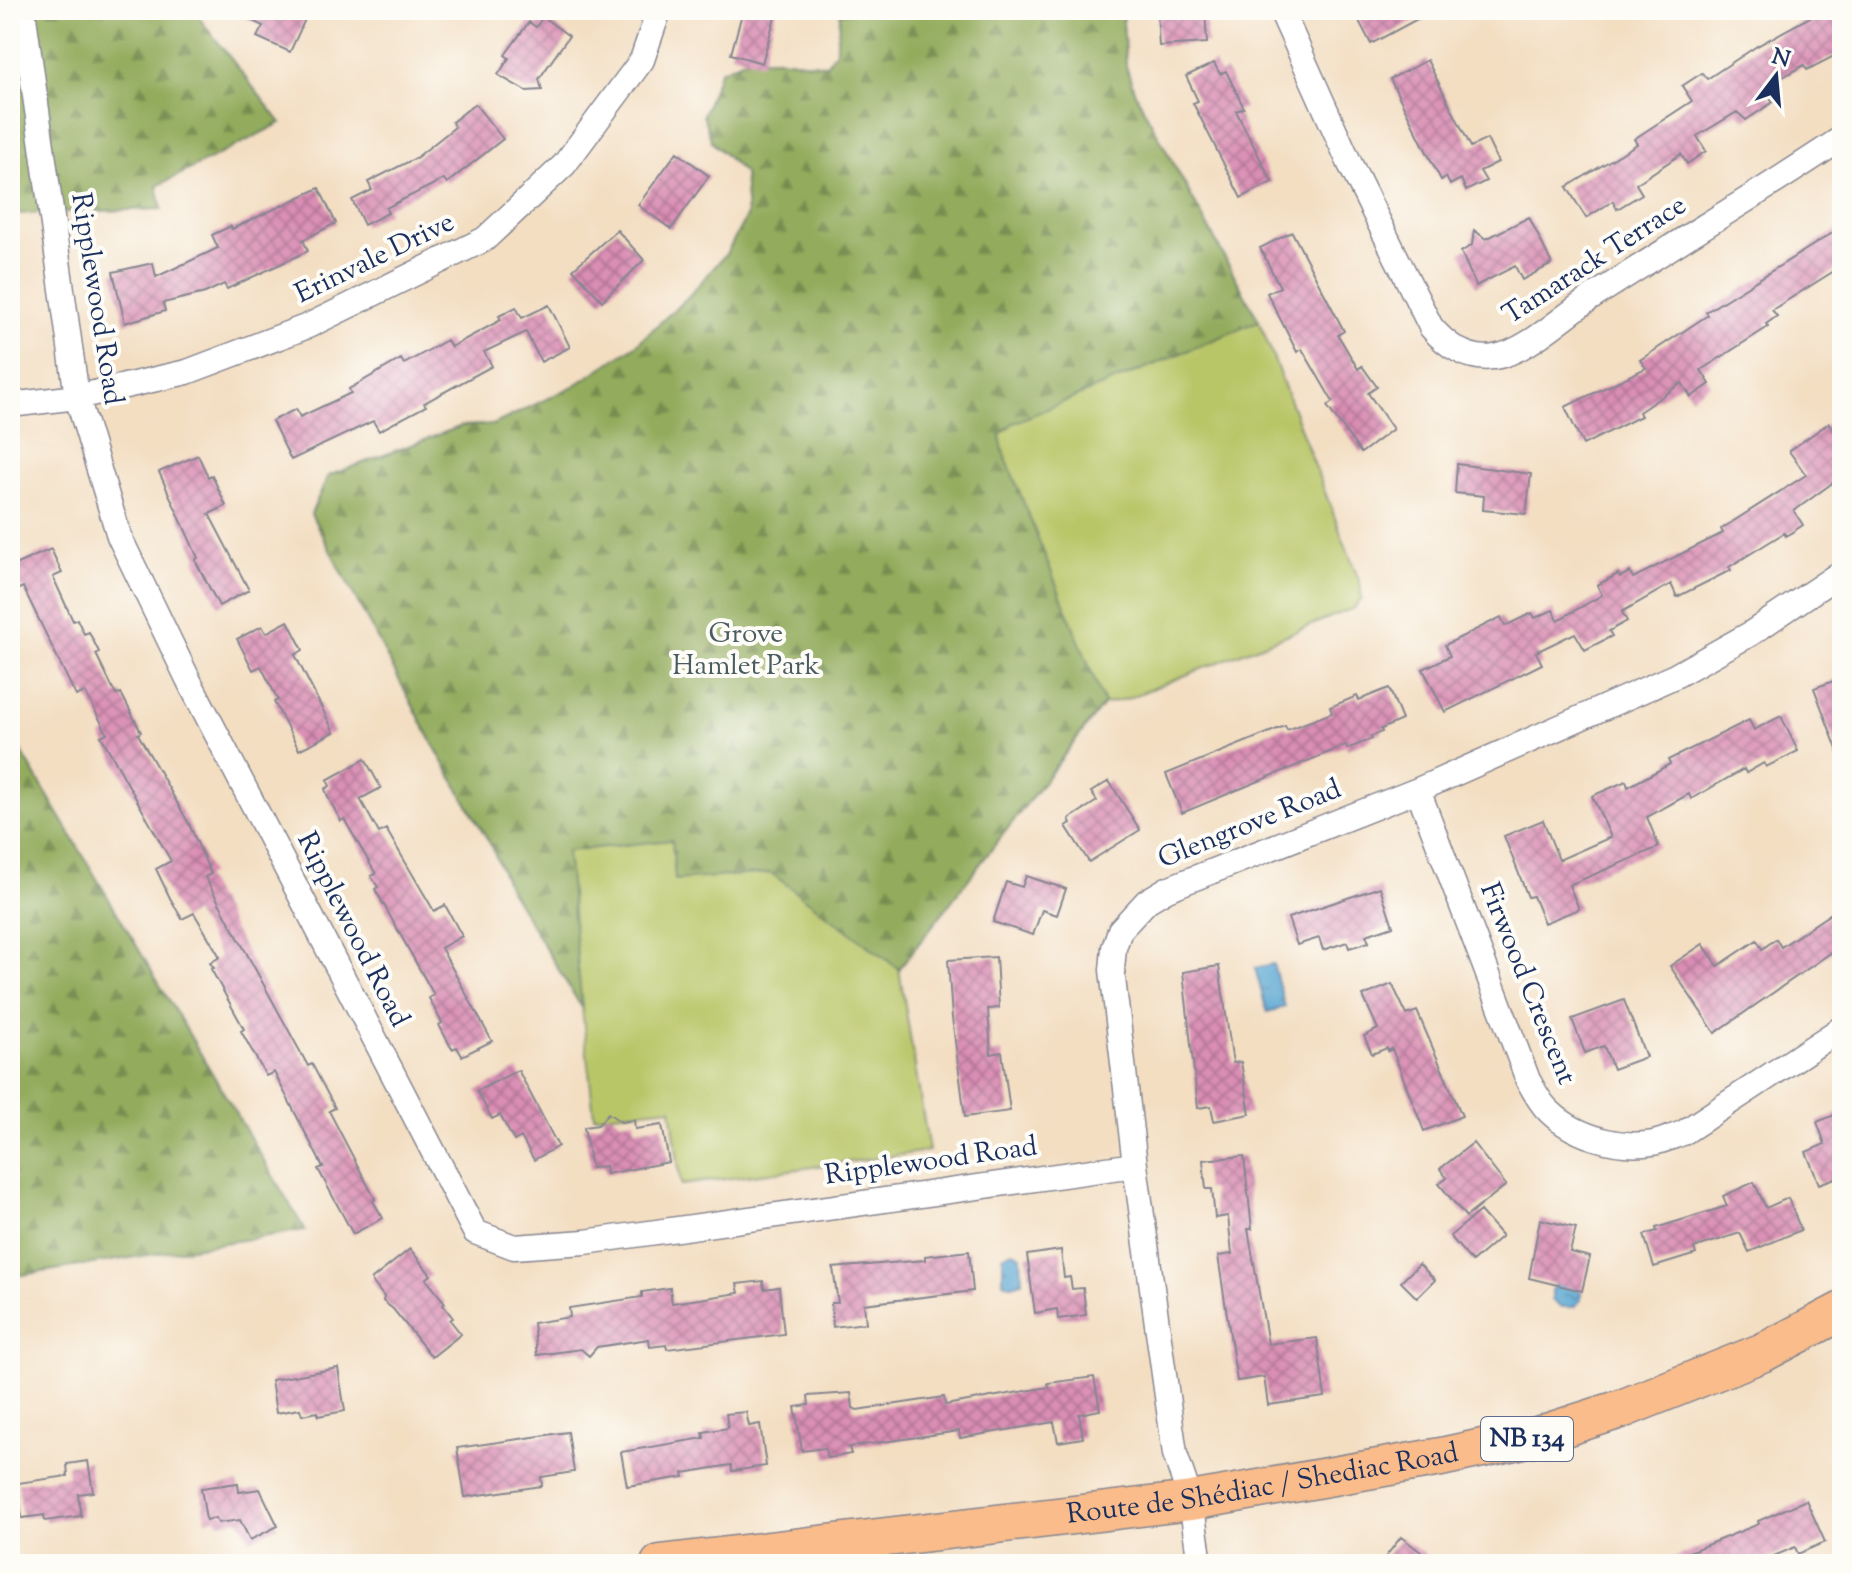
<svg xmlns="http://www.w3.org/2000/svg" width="1852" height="1574" font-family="'Sorts Mill Goudy',serif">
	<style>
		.green { fill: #b9c667; stroke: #6a7a62; stroke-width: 2 }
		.forest { fill: url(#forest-firs); stroke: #566d5d; stroke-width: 2 }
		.water { fill: url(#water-ripples); stroke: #3a6a98; stroke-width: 2 }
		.building { fill: url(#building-cross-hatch) }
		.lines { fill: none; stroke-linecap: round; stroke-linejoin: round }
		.street-casing { stroke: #878690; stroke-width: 27 }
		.primary-casing { stroke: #878690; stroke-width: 41 }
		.street { stroke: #fff; stroke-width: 24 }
		.primary { stroke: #f9bc8a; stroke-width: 38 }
		.labels { text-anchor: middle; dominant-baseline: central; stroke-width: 8; stroke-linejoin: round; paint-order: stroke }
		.shield { fill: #fdfcf7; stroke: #5f6c8c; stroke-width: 2 }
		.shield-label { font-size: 26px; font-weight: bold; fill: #1b2f5e }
		.street-label { font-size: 28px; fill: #1b2f5e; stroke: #fdfcf7 }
		.park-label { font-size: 28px; fill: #4a5c61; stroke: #fdfcf7 }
	</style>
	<defs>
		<pattern id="forest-firs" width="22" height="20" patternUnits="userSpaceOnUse" patternTransform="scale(2)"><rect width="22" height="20" fill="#92ab5c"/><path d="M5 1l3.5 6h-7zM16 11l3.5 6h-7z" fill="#768c4f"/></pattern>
		<pattern id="water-ripples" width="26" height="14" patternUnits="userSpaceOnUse" patternTransform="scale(2)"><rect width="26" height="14" fill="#58a6d1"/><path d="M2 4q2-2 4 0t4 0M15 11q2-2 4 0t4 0" fill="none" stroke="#4888ad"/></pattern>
		<pattern id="building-cross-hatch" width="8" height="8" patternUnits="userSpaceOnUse" patternTransform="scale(2)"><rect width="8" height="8" fill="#da8eb4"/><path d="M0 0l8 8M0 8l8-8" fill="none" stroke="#b07496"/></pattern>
	</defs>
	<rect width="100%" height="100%" fill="#fdfcf7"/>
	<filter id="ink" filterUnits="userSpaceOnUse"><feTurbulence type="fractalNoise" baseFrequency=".0125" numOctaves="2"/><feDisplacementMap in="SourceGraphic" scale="16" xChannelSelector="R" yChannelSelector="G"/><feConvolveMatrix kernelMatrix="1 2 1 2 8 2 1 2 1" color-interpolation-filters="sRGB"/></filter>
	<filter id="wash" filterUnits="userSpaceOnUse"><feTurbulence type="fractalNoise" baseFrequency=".006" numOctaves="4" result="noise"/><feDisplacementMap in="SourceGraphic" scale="32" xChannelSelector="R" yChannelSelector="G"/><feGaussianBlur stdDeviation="1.8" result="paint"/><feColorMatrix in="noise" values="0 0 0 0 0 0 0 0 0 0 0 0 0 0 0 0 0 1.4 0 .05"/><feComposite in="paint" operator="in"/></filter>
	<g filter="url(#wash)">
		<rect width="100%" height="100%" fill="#f3dec2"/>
		<path class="green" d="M841 10H1122L1126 66 1135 93 1259 321 1360 583 1362 599 1354 608 1126 699 1104 704 899 969 929 1151 681 1185 671 1108 594 1116 582 1008 509 888 492 847 437 751 311 514 328 476 462 426 493 425 574 386 636 345 688 297 727 253 747 215 744 173 712 142 703 115 720 71 747 59H779L826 65 836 51Z"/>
		<path class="forest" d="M10 10H193L281 123 157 186 162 209 10 214Z
			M841 10H1122L1126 66 1135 93 1259 321 1013 423 1000 435 1003 451 1104 703 899 969 771 873 675 880 672 840 567 851 582 1008 509 888 492 847 437 751 311 514 328 476 462 426 493 425 574 386 636 345 688 297 727 253 747 215 744 173 712 142 703 115 720 71 747 59H779L826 65 836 51Z
			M10 732 305 1230 10 1277Z"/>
		<path class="water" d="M1273 964 1285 1007 1267 1012 1255 968Z
			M1012 1251 1021 1256 1022 1282 1012 1285 1003 1282V1256Z
			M1557 1282 1581 1290V1300L1574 1307H1560L1552 1300V1290Z"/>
		<g id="blocks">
			<path class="building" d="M230 10H296L307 15 290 52 257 37 263 26Z
				M743 10H777L762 63 731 54Z
				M1157 10H1205L1207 43 1159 46Z
				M1375 10H1434L1371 44 1358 19Z
				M1823 10H1842V52L1807 70 1804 65 1764 88 1773 102 1746 120 1737 112 1697 136 1706 151 1687 164 1681 154 1636 184 1642 194 1617 209 1613 201 1586 218 1567 187 1637 144 1634 139 1692 101 1682 86 1702 73 1707 79 1757 46Z
				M543 17 569 36 539 79 542 90 526 91 498 75 509 58 505 55 529 22 536 27Z
				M1427 60 1471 147 1487 139 1498 162 1480 171 1486 181 1466 191 1461 179 1450 185 1446 177 1441 180 1390 79Z
				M1214 63 1220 74 1226 71 1244 108 1236 111 1272 182 1241 198 1193 103 1198 101 1186 76Z
				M475 104 503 139 447 183 444 179 386 208 388 213 364 225 352 200 372 190 368 182 416 158 455 127 452 122Z
				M677 152 709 176 671 229 638 205Z
				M319 188 336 223 303 240 308 251 227 289 224 284 205 293 163 303 165 311 125 323 113 272 153 263 156 277 218 248 212 235 231 226 232 229Z
				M1529 217 1552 264 1522 280 1515 266 1476 286 1461 252 1472 245 1474 230 1486 239Z
				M1842 227V266L1772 310 1777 316 1766 324 1768 327 1701 370 1710 384 1691 397 1682 383 1639 412 1641 416 1583 445 1565 407 1646 368 1640 360 1708 315 1706 312Z
				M617 230 644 260 602 301 573 269Z
				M1292 232 1344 331 1338 335 1358 369 1362 366 1377 387 1368 393 1393 429 1361 453 1327 406 1333 402 1302 349 1297 352 1267 293 1280 287 1260 248Z
				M549 305 570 347 541 362 526 332 484 352 492 366 424 403 426 406 379 431 373 421 291 460 272 421 296 409 300 417 351 393 349 389 401 359 404 364 447 340 451 347 501 320 499 316 516 307 522 318Z
				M1829 423 1842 442V476L1794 511 1803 525 1786 536 1784 533 1729 567 1731 570 1677 597 1671 584 1622 612 1627 621 1609 631 1612 636 1585 650 1575 633 1536 652 1542 664 1445 712 1423 669 1450 656 1445 645 1501 617 1505 626 1532 613 1535 618 1553 610 1558 620 1602 595 1597 585 1618 574 1620 577 1630 572 1633 578 1723 533 1721 529 1806 475 1789 451Z
				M198 455 208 477 212 475 226 506 209 514 249 590 219 606 195 560 198 558 159 472Z
				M1457 464 1531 474 1526 514 1483 510 1484 496 1455 493Z
				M51 549 62 573 53 577 73 621 77 619 84 634 89 632 99 652 96 654 116 695 121 693 141 732 138 734 188 822 211 874 205 877 308 1066 312 1064 335 1108 329 1111 375 1199 373 1201 383 1218 353 1234 318 1169 323 1167 274 1072 266 1076 241 1031 244 1029 211 969 214 968 210 963 220 957 194 913 182 919 170 898 156 869 171 861 101 736 107 733 85 692 76 696 23 587 10 593V567Z
				M288 621 303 650 295 655 334 732 299 750 274 702 278 700 261 666 253 670 237 639 262 626 266 633Z
				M1842 678V757H1840L1814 688Z
				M1389 688 1402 720 1381 729 1382 732 1371 736 1372 739 1347 749 1346 745 1182 813 1166 774 1285 726 1287 730 1332 713 1330 707 1357 696 1359 700Z
				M1781 716 1798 751 1766 767 1764 763 1746 773 1744 769 1691 799 1689 794 1647 817 1659 847 1569 885 1579 909 1544 923 1533 896 1528 897 1504 836 1543 820 1559 860 1611 837 1592 796 1626 781 1628 787 1670 764 1668 760 1749 720 1754 730Z
				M365 759 381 788 360 799 379 833 386 829 434 911 445 905 462 936 441 948 492 1041 462 1056 457 1047 452 1049 439 1025 442 1023 429 998 434 995 375 889 378 887 371 876 376 874 344 819 341 821 328 797 325 789 330 786 327 780Z
				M1109 781 1140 830 1089 862 1066 826 1071 823 1069 819 1097 801 1091 792Z
				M1026 876 1066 889 1057 915 1042 910 1033 935 993 922 1006 882 1022 887Z
				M1380 887 1393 926 1366 935 1369 942 1349 948 1347 942 1323 950 1319 938 1297 945 1288 918Z
				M1842 906V945L1715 1033 1670 966 1703 944 1718 966 1757 940 1762 949 1776 939 1781 947Z
				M996 957 999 1008 988 1009 991 1054 1002 1052 1010 1111 965 1117 952 1018 948 960Z
				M1219 966 1233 1063 1241 1062 1250 1114 1214 1121 1211 1106 1198 1108 1183 972Z
				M1392 984 1407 1015 1417 1011 1462 1116 1424 1131 1392 1049 1388 1051 1387 1048 1372 1054 1364 1036 1378 1029 1363 996Z
				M1624 1000 1646 1057 1613 1069 1604 1046 1585 1053 1572 1019Z
				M518 1070 558 1146 534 1160 521 1137 514 1141 500 1115 492 1119 477 1091Z
				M1842 1112V1183L1838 1177 1819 1184 1806 1152 1825 1144 1817 1122Z
				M608 1113 621 1122 634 1120 635 1129 662 1125 669 1162 606 1174 605 1166 591 1168 584 1127 598 1125Z
				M1473 1143 1506 1185 1466 1217 1439 1184 1447 1178 1440 1169Z
				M1244 1156 1252 1229H1248L1268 1344 1317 1338 1325 1397 1268 1405 1264 1377 1237 1381 1218 1256 1232 1254 1228 1216 1215 1218 1212 1189H1206L1203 1160Z
				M1754 1182 1766 1208 1788 1198 1801 1230 1749 1252 1740 1233 1694 1248 1696 1254 1654 1267 1644 1235 1657 1231 1656 1228 1727 1206 1723 1196Z
				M1480 1211 1502 1236 1472 1262 1450 1236Z
				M1540 1219 1576 1228 1570 1252 1590 1257 1582 1291 1529 1278Z
				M410 1249 431 1275 426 1279 445 1303 443 1305 453 1318 450 1320 461 1334 432 1357 393 1309 383 1301 384 1297 371 1280Z
				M1061 1250 1064 1278 1070 1277 1072 1289 1083 1288 1086 1315 1058 1319 1057 1309 1035 1313 1027 1255Z
				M969 1251 973 1291 864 1304 866 1323 833 1327 831 1303H838L833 1268 925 1260V1256Z
				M1419 1264 1435 1280 1417 1298 1401 1282Z
				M763 1281 764 1289 779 1287 784 1334 667 1349 666 1345 650 1347 649 1339 597 1347 589 1356 581 1349 537 1355 533 1323 570 1317 569 1308 642 1297V1292L670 1288 672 1303 739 1293 737 1284Z
				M338 1368 345 1411 318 1416V1412L302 1415 300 1409 276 1413 271 1380Z
				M1094 1377 1100 1410 1079 1414 1083 1438 1058 1442 1054 1422 960 1438 959 1431 849 1447 851 1454 827 1458 825 1448 802 1451 795 1407 809 1405 808 1396 851 1393 853 1408 857 1410 944 1397 945 1405 1049 1387 1048 1383Z
				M746 1412 749 1426 760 1424 766 1466 732 1471 731 1465 683 1473 684 1477 627 1486 621 1452 704 1438 703 1432 728 1428 726 1414Z
				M568 1432 574 1472 541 1477 542 1486 465 1497 457 1448Z
				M88 1461 93 1492 78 1494 81 1516 45 1521 44 1515 22 1518 18 1483 68 1476 67 1464Z
				M238 1483 239 1492 260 1489 278 1526 250 1540 240 1520 218 1523 216 1518 206 1520 201 1488Z
				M1806 1500 1825 1542 1798 1554 1795 1547 1755 1564H1659L1759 1524 1758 1521Z
				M1401 1537 1437 1564H1380Z"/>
		</g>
	</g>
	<g filter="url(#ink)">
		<use href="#blocks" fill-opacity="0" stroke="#878690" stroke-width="2"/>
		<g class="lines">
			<g class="street-casing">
				<path id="street" d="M23 10 77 397 119 536 188 679 475 1232 514 1247 585 1242 1135 1165
					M1281 10 1350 164 1431 327C1446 345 1468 361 1494 357 1525 353 1562 317 1588 300 1672 245 1759 194 1842 138
					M10 405 77 397 187 372 308 326 485 239 564 165 642 60 659 10
					M1418 790 1528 1080C1533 1089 1538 1099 1545 1107 1570 1135 1616 1149 1653 1143 1663 1141 1674 1136 1683 1133L1842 1028
					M1200 1564 1191 1501 1175 1454 1135 1165 1112 970 1114 948 1120 930 1147 901 1167 889 1418 790 1675 676 1750 634 1842 572"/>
			</g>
			<g class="primary-casing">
				<g id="primary">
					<path id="s1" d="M660 1564 1191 1501 1441 1457 1537 1436 1624 1408 1764 1352 1842 1311"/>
				</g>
			</g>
			<use href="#street" class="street"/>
			<use href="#primary" class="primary"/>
		</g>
	</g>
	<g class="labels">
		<rect class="shield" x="1481" y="1417" width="92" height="44" rx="6"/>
		<g class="shield-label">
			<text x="1527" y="1439">NB 134</text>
		</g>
		<g class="street-label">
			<text transform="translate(375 259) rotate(-26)">Erinvale Drive</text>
			<text transform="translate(1595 261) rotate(-33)">Tamarack Terrace</text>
			<text transform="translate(96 299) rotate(81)">Ripplewood Road</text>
			<text transform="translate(1250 825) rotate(-22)">Glengrove Road</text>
			<text transform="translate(352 930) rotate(63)">Ripplewood Road</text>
			<text transform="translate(1527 984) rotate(68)">Firwood Crescent</text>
			<text transform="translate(931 1162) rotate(-8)">Ripplewood Road</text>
			<text stroke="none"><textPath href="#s1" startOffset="608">Route de Shédiac / Shediac Road</textPath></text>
		</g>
		<g class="park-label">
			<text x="746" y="635">Grove<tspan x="746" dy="32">Hamlet Park</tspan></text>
		</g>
	</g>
	<rect width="1852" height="1574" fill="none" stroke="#fdfcf7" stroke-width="40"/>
	<g transform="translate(1776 76) rotate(16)" stroke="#fdfcf7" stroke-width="6" paint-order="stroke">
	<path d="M0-6L14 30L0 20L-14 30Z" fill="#1b2f5e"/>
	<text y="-12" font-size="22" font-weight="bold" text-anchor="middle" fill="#1b2f5e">N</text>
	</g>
</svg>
